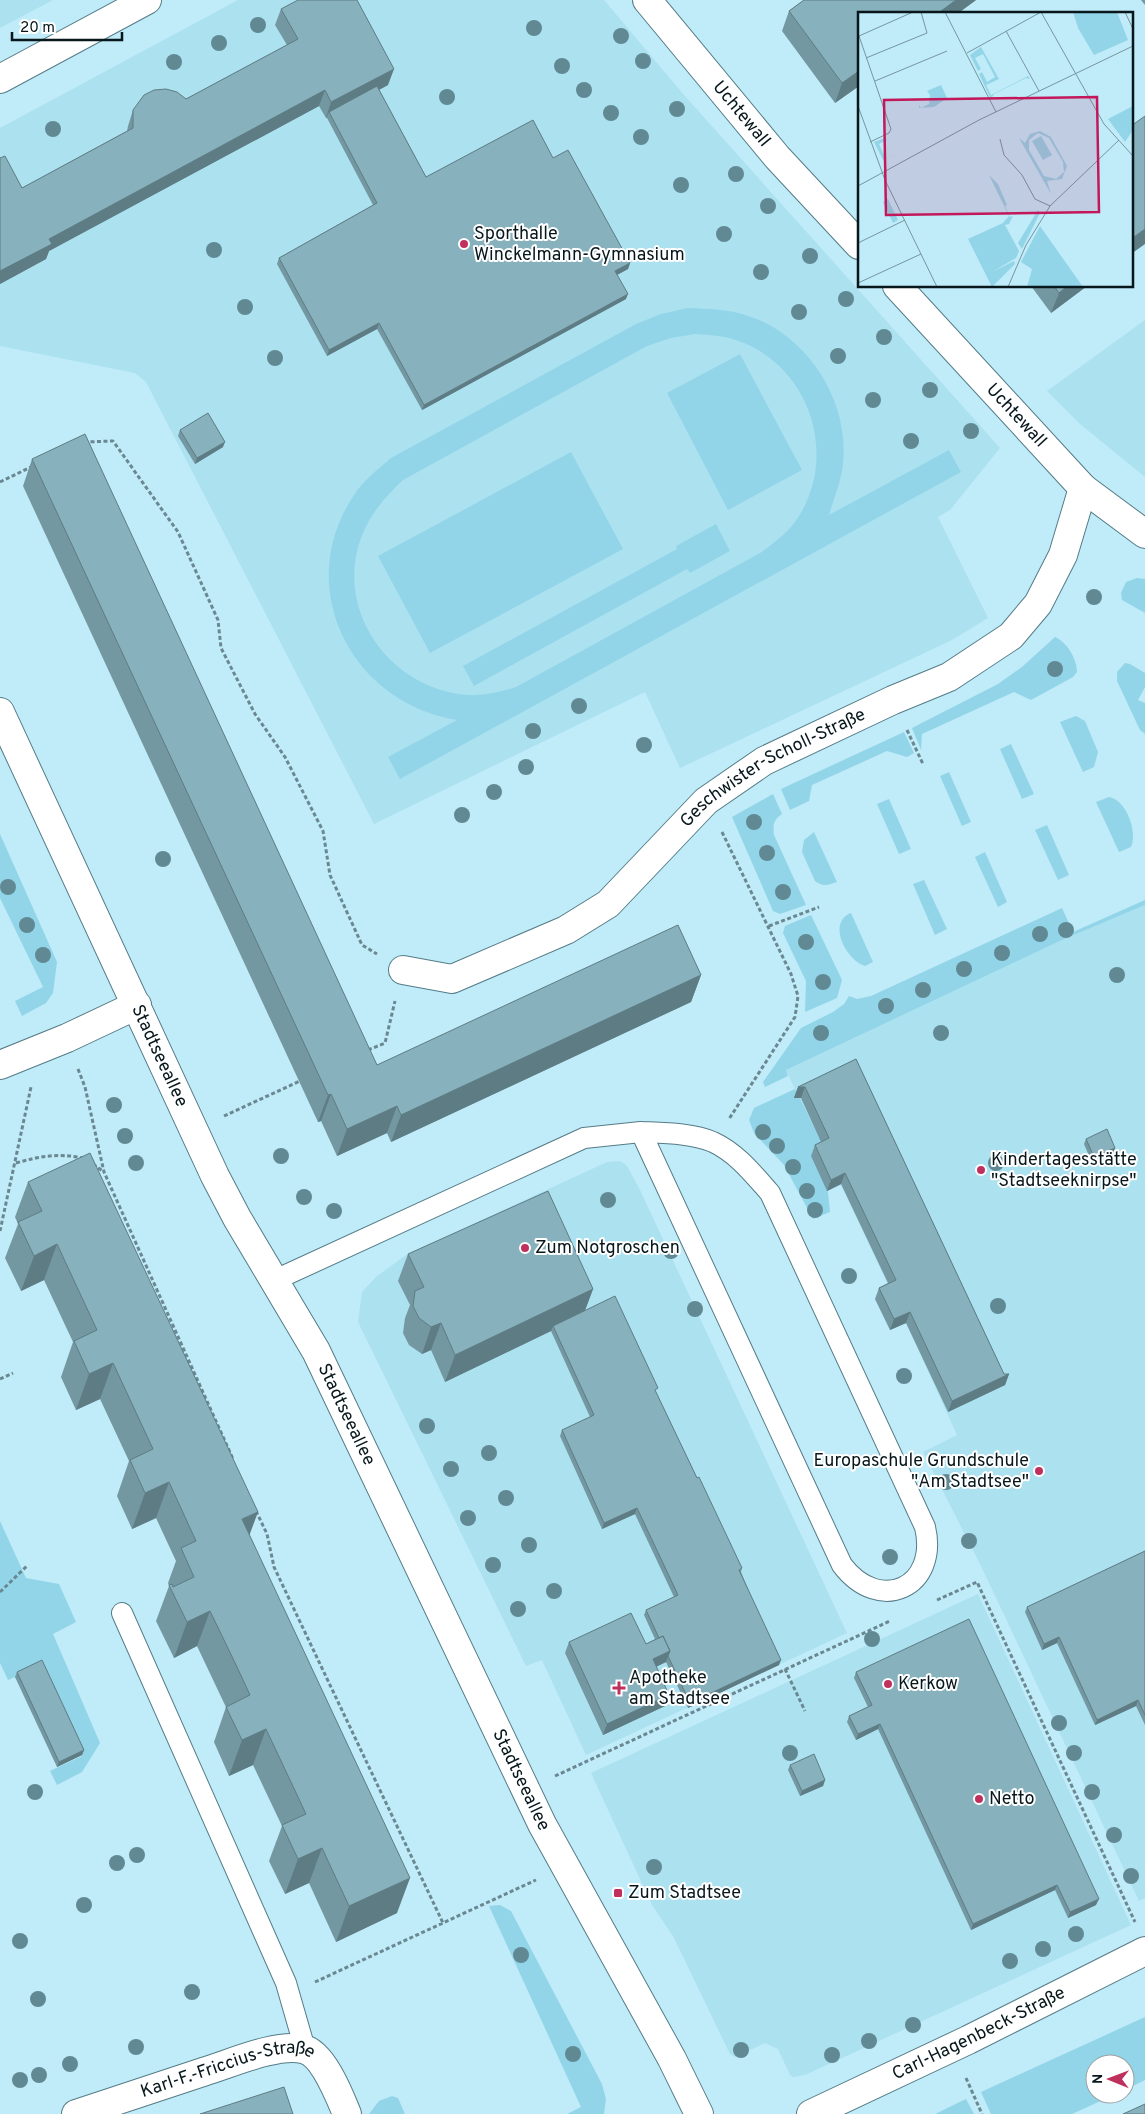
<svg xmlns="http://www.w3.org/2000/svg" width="1145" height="2114" font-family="Overpass,sans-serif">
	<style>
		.built { fill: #ace1f0 }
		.green { fill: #92d5e8; fill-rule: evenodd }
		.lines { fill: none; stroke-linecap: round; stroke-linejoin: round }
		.service-casing { stroke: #547c87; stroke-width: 22 }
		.minor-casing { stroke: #547c87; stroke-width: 30 }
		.path { stroke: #6a8891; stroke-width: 3; stroke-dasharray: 4 2.5; stroke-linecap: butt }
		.service { stroke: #fff; stroke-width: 20 }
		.minor { stroke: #fff; stroke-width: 28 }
		.tree { fill: #618993 }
		.wall { fill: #7498a2 }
		.shaded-wall { fill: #5e7c84 }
		.building { fill: #87b1bc; stroke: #5e7c84 }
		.poi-dot { fill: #bf305d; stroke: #fff; stroke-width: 2 }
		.labels { text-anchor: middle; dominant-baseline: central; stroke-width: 4; stroke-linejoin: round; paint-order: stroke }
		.street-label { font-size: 18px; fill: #07171b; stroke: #fff }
		.poi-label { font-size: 18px; fill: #07171b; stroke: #fff; text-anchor: start }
		.inset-road { fill: none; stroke: #7696a0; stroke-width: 1 }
		.view { fill: #c2185b; fill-opacity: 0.15; stroke: #c2185b; stroke-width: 2.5 }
		.inset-edge { fill: none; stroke: #07171b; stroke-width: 2.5 }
	</style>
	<rect width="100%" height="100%" fill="#c0ebf8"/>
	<path class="built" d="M0 0H53L0 28Z
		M238 0H604L684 95 1000 448 950 510 938 517 988 618 952 640 680 768 645 692 374 824 146 382 135 373 0 346V128Z
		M1145 320V477L1080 424 1047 391Z
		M1145 905V1898L1139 1901 981 1566 923 1452 957 1435 906 1323 890 1330 875 1299 891 1291 841 1185 828 1191 811 1155 813 1154 799 1098 786 1070 1060 941Z
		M620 1161 627 1166 640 1190 847 1633 586 1755 542 1660 526 1666 358 1322 362 1292 376 1277 406 1255 607 1162Z
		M978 1594 1131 1925 805 2075 793 2077 790 2075 778 2049 765 2043 735 2057 730 2054 673 1936 652 1905 591 1773Z"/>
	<path class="green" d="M688 308C707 309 724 309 742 314 805 331 850 399 843 464 841 482 834 498 829 515L949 450 961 472 400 779 388 757 457 720C351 703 292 587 354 495 363 481 378 469 391 458L636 324 661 314ZM695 334C712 335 728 336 744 343 811 371 837 455 799 516 789 532 774 543 760 553L516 687C500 692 484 696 468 695 391 690 334 611 361 538 370 514 385 497 403 480L647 346 671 338Z
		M740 354 802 470 728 510 667 393Z
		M571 452 623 549 430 653 378 556Z
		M716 524 730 551 690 573 687 569 474 686 463 666 677 549 676 546Z
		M1137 578 1145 579V613L1122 600 1121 593 1126 582Z
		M1055 637C1067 642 1077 659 1077 672L1073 677 1031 700 1014 692 922 734 921 750 912 728 998 684 1022 667Z
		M1125 663 1130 664 1145 673V687L1138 700 1145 703V734L1140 730 1117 681V672Z
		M1076 716 1085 721 1098 752 1094 767 1083 772 1060 722Z
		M904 732 914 753 907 757 887 751 812 785 809 801 790 810 781 789Z
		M1011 744 1034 794 1022 799 1000 749Z
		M949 772 971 822 962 826 940 776Z
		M773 794 782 814C773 820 773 825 774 835L806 905 780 914 773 911 732 817Z
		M1109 797C1126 800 1138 831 1131 847L1119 852 1096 802Z
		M889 799 911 849 899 854 877 804Z
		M1047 825 1069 875 1058 880 1035 830Z
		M814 832 837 882C829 885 822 887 815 881L802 852 804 840Z
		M0 834 57 962 53 993 46 1003 22 1016 15 1001 43 987 0 898Z
		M985 852 1007 902 998 907 975 857Z
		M924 880 947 929 935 935 913 884Z
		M1145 900V905L1060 941 786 1070 788 1076 765 1087 763 1082 801 1028 833 1012 844 1004 849 996 857 999 871 996 1062 908 1073 932Z
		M851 913 873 962 865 966C847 961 826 923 851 913Z
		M811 915 842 980 837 998 805 1012 806 981 783 933 785 926Z
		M795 1089 825 1149 811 1155 828 1192 830 1212 813 1219 784 1165 754 1133 749 1120 754 1108Z
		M0 1521 26 1578 59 1584 76 1622 53 1634 100 1743 82 1772 57 1785 50 1771 82 1756 15 1677 8 1680 0 1663Z
		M500 1905 511 1911 602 2084 606 2099 604 2114H567L581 2107 489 1906Z
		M1145 2017V2080L1125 2090V2064H1095V2094H1116L1072 2114H991L981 2092Z
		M392 2096 398 2098 405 2114H369L379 2101Z
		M966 2099 974 2114H935Z"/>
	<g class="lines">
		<g class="service-casing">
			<path id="service" d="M275 1280 584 1138 641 1132 842 1565C880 1615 939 1587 925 1527L770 1193C754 1175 737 1153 713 1142 692 1133 664 1133 641 1132
				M122 1613 286 1983 305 2049"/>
		</g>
		<g class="minor-casing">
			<g id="minor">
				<path id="s1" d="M647 0 777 157 859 245"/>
				<path d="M0 79 147 0"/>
				<path id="s2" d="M897 286 1083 488 1145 534"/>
				<path id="s3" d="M0 712 215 1176 237 1218 316 1351 542 1824 672 2059 699 2114"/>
				<path id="s4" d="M403 970 452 979 566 930 608 904 706 801 764 761 893 700 949 677 1011 636 1038 604 1063 555 1083 488"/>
				<path d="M0 1065 67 1038 137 1005"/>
				<path id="s5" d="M76 2114C118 2100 161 2086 203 2072 230 2064 276 2043 303 2049 323 2053 340 2097 347 2114"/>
				<path id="s6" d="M811 2114 968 2040 1145 1951"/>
			</g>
		</g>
		<path class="path" d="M84 442 113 441 178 532 218 620 221 648 255 714 285 757 323 831 330 875 362 945 377 954
			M0 482 31 467
			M907 730 923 764
			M722 832 791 974 798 996 795 1017 729 1119
			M769 926 819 907
			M368 1050 385 1043 395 1001
			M78 1069 85 1087 104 1172 233 1459
			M224 1116 300 1081
			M16 1163C40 1156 59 1153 83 1158
			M93 1164 104 1172
			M0 1231 31 1087
			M0 1379 13 1373
			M256 1511 267 1534 274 1567 443 1923
			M0 1592 28 1565
			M937 1600 977 1582 1135 1922
			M785 1669 805 1711
			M555 1776 890 1621
			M315 1982 536 1880
			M966 2078 982 2114"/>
		<use href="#service" class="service"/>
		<use href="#minor" class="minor"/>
	</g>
	<g class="tree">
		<circle cx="258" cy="25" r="8"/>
		<circle cx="534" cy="28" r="8"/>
		<circle cx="621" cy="36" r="8"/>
		<circle cx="219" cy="43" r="8"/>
		<circle cx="643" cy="61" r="8"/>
		<circle cx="174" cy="62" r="8"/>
		<circle cx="562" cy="66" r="8"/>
		<circle cx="584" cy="90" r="8"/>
		<circle cx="447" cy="97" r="8"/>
		<circle cx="677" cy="109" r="8"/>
		<circle cx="611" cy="113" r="8"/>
		<circle cx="53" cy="129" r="8"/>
		<circle cx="641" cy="137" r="8"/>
		<circle cx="736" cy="174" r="8"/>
		<circle cx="681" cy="185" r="8"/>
		<circle cx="768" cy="206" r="8"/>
		<circle cx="724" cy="234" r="8"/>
		<circle cx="214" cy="250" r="8"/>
		<circle cx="810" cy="256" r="8"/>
		<circle cx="761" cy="272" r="8"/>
		<circle cx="846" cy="299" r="8"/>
		<circle cx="245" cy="307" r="8"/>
		<circle cx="799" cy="312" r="8"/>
		<circle cx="884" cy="337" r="8"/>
		<circle cx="838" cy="356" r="8"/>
		<circle cx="275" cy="358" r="8"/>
		<circle cx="930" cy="390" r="8"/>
		<circle cx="873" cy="400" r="8"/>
		<circle cx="971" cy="431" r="8"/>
		<circle cx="911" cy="441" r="8"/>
		<circle cx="1094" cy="597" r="8"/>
		<circle cx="1055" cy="669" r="8"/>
		<circle cx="579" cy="706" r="8"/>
		<circle cx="533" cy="731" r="8"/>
		<circle cx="644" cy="745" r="8"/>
		<circle cx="526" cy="767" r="8"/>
		<circle cx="494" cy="792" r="8"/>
		<circle cx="462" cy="815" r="8"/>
		<circle cx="754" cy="822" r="8"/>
		<circle cx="767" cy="853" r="8"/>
		<circle cx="163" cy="859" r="8"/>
		<circle cx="8" cy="887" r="8"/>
		<circle cx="783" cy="892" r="8"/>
		<circle cx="27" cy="925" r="8"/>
		<circle cx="1066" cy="930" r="8"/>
		<circle cx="1040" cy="934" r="8"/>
		<circle cx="806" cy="942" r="8"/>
		<circle cx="1002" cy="953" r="8"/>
		<circle cx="43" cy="955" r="8"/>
		<circle cx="964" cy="969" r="8"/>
		<circle cx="1117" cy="975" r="8"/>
		<circle cx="823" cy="982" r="8"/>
		<circle cx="923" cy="990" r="8"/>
		<circle cx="886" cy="1006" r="8"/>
		<circle cx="821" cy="1033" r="8"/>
		<circle cx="941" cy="1033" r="8"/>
		<circle cx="114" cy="1105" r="8"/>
		<circle cx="763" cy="1132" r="8"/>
		<circle cx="125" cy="1136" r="8"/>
		<circle cx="777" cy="1146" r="8"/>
		<circle cx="281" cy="1156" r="8"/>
		<circle cx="136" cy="1163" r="8"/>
		<circle cx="996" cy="1163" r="8"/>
		<circle cx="793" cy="1167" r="8"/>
		<circle cx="807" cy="1191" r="8"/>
		<circle cx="304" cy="1197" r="8"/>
		<circle cx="608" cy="1200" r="8"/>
		<circle cx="815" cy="1210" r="8"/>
		<circle cx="334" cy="1211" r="8"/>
		<circle cx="671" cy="1251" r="8"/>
		<circle cx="849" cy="1276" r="8"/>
		<circle cx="998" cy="1306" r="8"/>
		<circle cx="695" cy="1309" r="8"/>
		<circle cx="904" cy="1376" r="8"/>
		<circle cx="427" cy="1426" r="8"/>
		<circle cx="489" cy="1453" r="8"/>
		<circle cx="451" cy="1469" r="8"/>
		<circle cx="946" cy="1482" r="8"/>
		<circle cx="506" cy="1498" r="8"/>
		<circle cx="468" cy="1518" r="8"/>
		<circle cx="969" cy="1541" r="8"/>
		<circle cx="529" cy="1545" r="8"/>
		<circle cx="890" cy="1557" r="8"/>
		<circle cx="493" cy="1565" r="8"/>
		<circle cx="554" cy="1591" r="8"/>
		<circle cx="518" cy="1609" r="8"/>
		<circle cx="872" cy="1639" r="8"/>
		<circle cx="1059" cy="1723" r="8"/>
		<circle cx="790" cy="1753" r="8"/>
		<circle cx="1074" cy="1753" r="8"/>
		<circle cx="35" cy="1792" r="8"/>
		<circle cx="1092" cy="1792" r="8"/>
		<circle cx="1114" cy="1835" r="8"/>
		<circle cx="137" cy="1855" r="8"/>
		<circle cx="117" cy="1863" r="8"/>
		<circle cx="654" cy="1867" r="8"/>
		<circle cx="1131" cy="1876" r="8"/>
		<circle cx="84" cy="1905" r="8"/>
		<circle cx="1076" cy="1934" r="8"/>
		<circle cx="20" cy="1941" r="8"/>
		<circle cx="1043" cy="1949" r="8"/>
		<circle cx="521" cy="1955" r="8"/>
		<circle cx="1010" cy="1961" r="8"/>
		<circle cx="192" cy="1992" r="8"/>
		<circle cx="38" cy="1999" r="8"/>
		<circle cx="913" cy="2025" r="8"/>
		<circle cx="869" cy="2041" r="8"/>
		<circle cx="136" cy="2047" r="8"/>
		<circle cx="741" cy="2050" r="8"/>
		<circle cx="573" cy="2054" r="8"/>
		<circle cx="832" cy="2055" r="8"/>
		<circle cx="70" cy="2064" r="8"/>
		<circle cx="39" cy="2075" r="8"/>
		<circle cx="20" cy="2080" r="8"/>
	</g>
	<path class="wall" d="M804 0H976L957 14H859V86L835 103 782 31 789 11Z
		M1141 0H1145V5Z
		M281 9 388 85 379 90 426 177 553 158 630 263 628 269 617 275 626 299 422 410 377 329 327 356 277 264 279 258 373 205 327 118H326L319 106 49 251 46 259 0 284V158L22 188 127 131 128 126 133 110 186 99 287 45 275 25Z
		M1031 286H1087L1051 313Z
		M180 430 223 447 195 464 178 436Z
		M32 459 377 1065 701 975 691 1002 391 1142 387 1133 337 1156 321 1121 318 1122 23 486Z
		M856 1059 1004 1374H1009L1005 1385 948 1412 906 1323 890 1330 875 1299 879 1288 888 1283 841 1184 827 1191 811 1156 815 1145 821 1142 801 1098H794L798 1087Z
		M1086 1139 1115 1148 1113 1153 1092 1163 1084 1144Z
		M28 1182 249 1534 397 1913 336 1942 309 1883 285 1894 269 1861 282 1826 253 1765 229 1776 214 1742 226 1707 224 1703 197 1646 174 1658 156 1621 169 1586 168 1583 176 1561 156 1518 132 1529 117 1496 129 1461 100 1399 76 1410 61 1377 73 1342 44 1280 21 1291 5 1258 18 1224 15 1217Z
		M408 1254 593 1289 585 1310 656 1393 697 1478 742 1568 741 1572 779 1665 688 1708 666 1662 656 1667 669 1695 665 1706 603 1735 565 1653 569 1642 646 1644 655 1639 644 1615 646 1610 674 1597 635 1514 602 1529 560 1436 562 1430 590 1417 551 1331 445 1382 431 1350 422 1354 409 1345 403 1333 405 1318 410 1305 398 1281Z
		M1145 1551V1725L1136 1706 1095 1725 1057 1643 1042 1650 1025 1612 1027 1607Z
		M17 1672 84 1750 82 1755 57 1767 15 1677Z
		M856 1672 1096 1905 1068 1918 1055 1890 971 1930 878 1729 856 1740 847 1722 849 1716 868 1707 854 1678Z
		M790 1765 825 1780 823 1786 800 1796 788 1770Z"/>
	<path class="shaded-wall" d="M956 0H976L957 14H937Z
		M394 69 388 85 331 115 329 112 327 117 326 118 331 102Z
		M859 71V86L835 103 842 83Z
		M325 90 319 106 49 251 46 259 0 284V271L49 239Z
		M1145 229V244L1131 254V239Z
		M630 263 628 269 613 277 615 271Z
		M1067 286H1087L1051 313 1059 293Z
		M628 294 626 299 422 410 424 405Z
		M379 323 377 329 327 356 329 350Z
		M225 442 223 447 195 464 197 458Z
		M701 975 691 1002 391 1142 401 1115Z
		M798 1087H805L801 1098H794Z
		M331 1094 321 1121 318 1122 328 1095Z
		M397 1106 387 1133 337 1156 347 1129Z
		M1115 1148 1113 1153 1092 1163 1094 1157Z
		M845 1173 841 1184 827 1191 831 1180Z
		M57 1244 44 1280 21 1291 34 1256Z
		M593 1289 583 1316 553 1326 551 1331 445 1382 455 1355Z
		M910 1312 906 1323 890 1330 894 1319Z
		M441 1323 431 1350 422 1354 431 1327Z
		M113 1363 100 1399 76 1410 89 1374Z
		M1009 1374 1005 1385 948 1412 952 1401Z
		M169 1482 156 1518 132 1529 145 1493Z
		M637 1508 635 1514 602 1529 604 1523Z
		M258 1512 245 1547 242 1519Z
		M210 1611 197 1646 174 1658 187 1622Z
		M1059 1637 1057 1643 1042 1650 1044 1644Z
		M670 1651 666 1662 649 1670 653 1659Z
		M781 1660 779 1665 688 1708 690 1703Z
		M669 1695 665 1706 603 1735 607 1724Z
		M1138 1700 1136 1706 1095 1725 1097 1720Z
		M880 1724 878 1729 856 1740 858 1734Z
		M266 1729 253 1765 229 1776 242 1740Z
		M84 1750 82 1755 57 1767 59 1762Z
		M825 1780 823 1786 800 1796 802 1791Z
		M322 1848 309 1883 285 1894 298 1859Z
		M410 1878 397 1913 336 1942 349 1906Z
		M1057 1885 1055 1890 971 1930 973 1924Z
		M1099 1899 1096 1905 1068 1918 1070 1912Z"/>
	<path class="building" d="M298 0H357L394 69 331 102 325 90 49 239 52 244 0 271V158L5 156 22 188 133 128V110L144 95 154 90 166 89 177 92 186 99 298 39 281 9Z
		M804 0H956L937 14H859V71L842 83 789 11Z
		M377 86 426 177 533 120 553 158 568 150 630 263 615 271 628 294 424 405 379 323 329 350 279 258 377 203 329 112Z
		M1145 116V229L1131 239V126Z
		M1054 286H1067L1059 293Z
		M208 413 225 442 197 458 180 430Z
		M85 434 377 1065 678 925 701 975 401 1115 397 1106 347 1129 331 1094 328 1095 32 459Z
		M856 1059 1004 1374H1009L952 1401 910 1312 894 1319 879 1288 896 1280 845 1173 831 1180 815 1145 829 1138 805 1087H798Z
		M1107 1129 1115 1148 1094 1157 1086 1139Z
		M90 1153 258 1512 242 1519 410 1878 349 1906 322 1848 298 1859 282 1825 306 1814 266 1729 242 1740 226 1707 250 1695 237 1667 210 1611 187 1622 169 1585 172 1584 173 1587 194 1577 181 1548 196 1541 169 1482 145 1493 130 1460 153 1449 113 1363 89 1374 74 1341 97 1330 57 1244 34 1256 18 1222 42 1211 28 1182Z
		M548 1191 593 1289 455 1355 441 1323 431 1327 419 1318 413 1306 415 1291 424 1287 408 1254Z
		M615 1296 658 1388 655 1390 697 1478 699 1477 742 1568 739 1570 781 1660 690 1703 668 1656 670 1651 663 1636 659 1638 646 1610 678 1595 637 1508 604 1523 562 1430 594 1415 553 1326Z
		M1145 1551V1715L1138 1700 1097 1720 1059 1637 1044 1644 1027 1607Z
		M631 1613 646 1644 663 1636 670 1651 653 1659 669 1695 607 1724 569 1642Z
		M969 1619 1099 1899 1070 1912 1057 1885 973 1924 880 1724 858 1734 849 1716 872 1705 856 1672Z
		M42 1660 84 1750 59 1762 17 1672Z
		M814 1754 825 1780 802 1791 790 1765Z
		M284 2087 293 2114H200Z
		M1145 2104V2114H1123Z"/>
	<g class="poi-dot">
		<circle cx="464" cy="244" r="5"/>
		<circle cx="981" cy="1170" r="5"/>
		<circle cx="525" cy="1248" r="5"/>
		<circle cx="1039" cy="1471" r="5"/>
		<circle cx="888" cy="1684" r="5"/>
		<path d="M616.5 1680.5h5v5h5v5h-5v5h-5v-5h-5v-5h5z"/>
		<circle cx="979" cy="1799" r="5"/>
		<rect x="613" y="1888" width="10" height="10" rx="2.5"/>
	</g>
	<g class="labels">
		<g class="street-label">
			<text stroke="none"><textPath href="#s1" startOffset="148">Uchtewall</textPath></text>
			<text stroke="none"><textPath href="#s2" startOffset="176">Uchtewall</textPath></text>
			<text stroke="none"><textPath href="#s4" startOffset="440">Geschwister-Scholl-Straße</textPath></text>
			<text stroke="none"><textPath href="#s3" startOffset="379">Stadtseeallee</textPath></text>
			<text stroke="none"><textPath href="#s3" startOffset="784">Stadtseeallee</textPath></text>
			<text stroke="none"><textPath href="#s3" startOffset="1189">Stadtseeallee</textPath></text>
			<text stroke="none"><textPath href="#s6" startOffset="186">Carl-Hagenbeck-Straße</textPath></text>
			<text stroke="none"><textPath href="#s5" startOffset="159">Karl-F.-Friccius-Straße</textPath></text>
		</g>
		<g class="poi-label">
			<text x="474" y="234">Sporthalle<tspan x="474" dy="21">Winckelmann-Gymnasium</tspan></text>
			<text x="991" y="1160">Kindertagesstätte<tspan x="991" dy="21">"Stadtseeknirpse"</tspan></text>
			<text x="535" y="1248">Zum Notgroschen</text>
			<text x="1029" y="1461" text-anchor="end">Europaschule Grundschule<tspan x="1029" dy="21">"Am Stadtsee"</tspan></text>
			<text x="629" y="1678">Apotheke<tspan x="629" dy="21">am Stadtsee</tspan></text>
			<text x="898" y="1684">Kerkow</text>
			<text x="989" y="1799">Netto</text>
			<text x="628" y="1893">Zum Stadtsee</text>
		</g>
	</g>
	<g transform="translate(858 12)">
		<rect width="275" height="275" fill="#c0ebf8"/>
		<path d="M215 0H259L270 28 236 43 220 16ZM123 35 141 67 128 73 133 83 170 64 172 67 168 66 136 82 133 87 121 62 124 60 129 70 137 65 125 42 117 46 123 57 120 59 112 43ZM83 73 89 86 76 95 61 96V93L63 96 71 92 72 83 69 79ZM275 94V118L267 130 250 107ZM182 119 193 125 209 154 204 167 189 169 193 182 161 126 167 131 172 122ZM180 121 191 126 205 150 206 160 198 167 186 164 171 138V128ZM183 124 194 143 185 148 174 129ZM27 126 29 128 21 132 28 147 48 139 25 148 16 130ZM131 163 140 172 149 193 147 194 152 205 155 204 151 212 147 213 161 239 158 246 134 260 156 249 157 252 134 275 110 227 145 211 151 204ZM30 187 40 208 35 211 25 190ZM180 198 182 201 164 237 160 231ZM182 214 225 275H169L174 257 163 250Z" fill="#92d5e8" fill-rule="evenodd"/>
		<path class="inset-road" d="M87 0 138 100M183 0 246 112 275 144M267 0 275 17M148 19 181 79M109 41 183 0M8 46 69 21 63 0M17 69 89 39M0 94 27 168 79 275M142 127 146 143 164 163 177 187 192 194M12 130 31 121 33 117 1 24 55 0M0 174 121 108 275 34M0 231 47 208M0 271 63 242M150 275 168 233 192 194 261 128"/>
		<path class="view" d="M239 85 241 200 28 203 26 88Z"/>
		<rect width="275" height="275" class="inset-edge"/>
	</g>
	<g transform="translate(1110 2079) rotate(271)"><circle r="24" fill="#ffffff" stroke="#9ca2a4"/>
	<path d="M0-4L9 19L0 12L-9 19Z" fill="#bf305d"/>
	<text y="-8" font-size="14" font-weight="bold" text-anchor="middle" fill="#07171b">N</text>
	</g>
	<path d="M12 32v8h110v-8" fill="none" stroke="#07171b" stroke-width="2.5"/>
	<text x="20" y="32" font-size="15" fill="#07171b" stroke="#ffffff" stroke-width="4" paint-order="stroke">20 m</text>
</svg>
